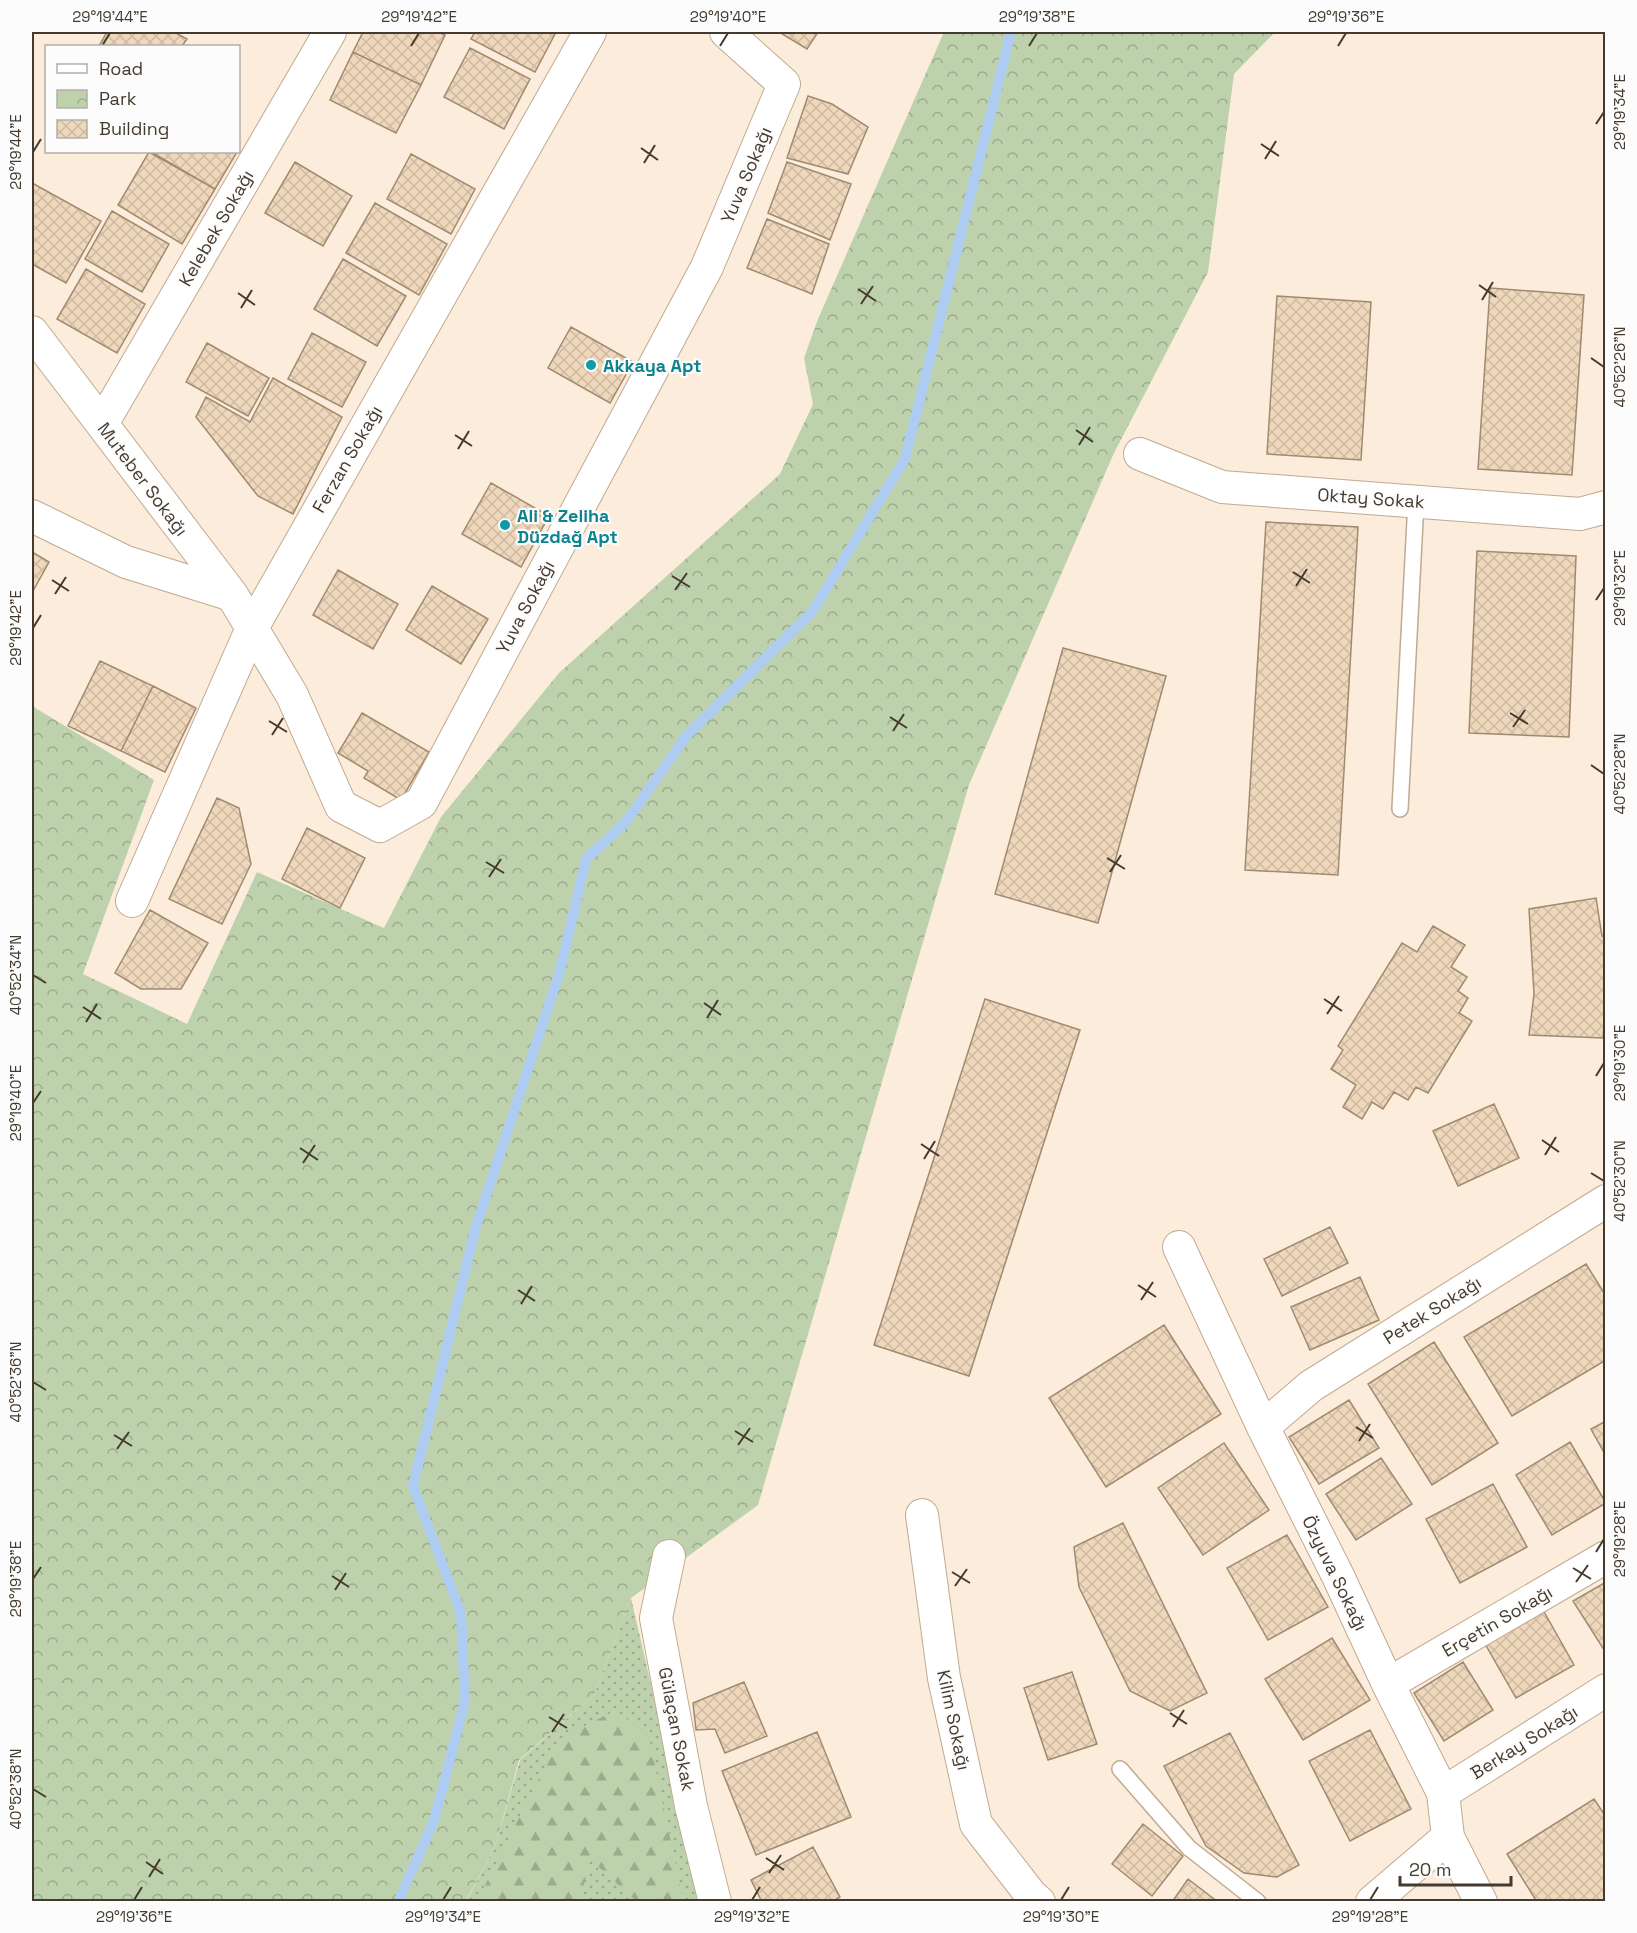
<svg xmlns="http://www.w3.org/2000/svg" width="1637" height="1933" font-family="'Space Grotesk',sans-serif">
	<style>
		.grass { fill: url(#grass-dots) }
		.forest { fill: url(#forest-firs) }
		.park { fill: url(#park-crowns) }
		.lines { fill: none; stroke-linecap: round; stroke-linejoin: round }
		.stream { stroke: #aeccf1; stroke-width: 10 }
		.building { fill: url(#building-cross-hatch); stroke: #a08a70; stroke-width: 1.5 }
		.lane-casing { stroke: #c1aa8f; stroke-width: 18 }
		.street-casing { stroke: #c1aa8f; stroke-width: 34 }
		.lane { stroke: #fff; stroke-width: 15 }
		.street { stroke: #fff; stroke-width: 32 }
		.ticks { fill: none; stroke: #443a2f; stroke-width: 2 }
		.culture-dot { fill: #0f9aa8; stroke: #fcfcfc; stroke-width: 2 }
		.labels { text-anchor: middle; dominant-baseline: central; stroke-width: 4.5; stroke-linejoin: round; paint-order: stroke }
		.street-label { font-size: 18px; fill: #443a2f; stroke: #fcfcfc }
		.culture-label { font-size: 18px; font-weight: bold; fill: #0d838f; stroke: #fcfcfc; text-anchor: start }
		.neatline { fill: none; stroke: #443a2f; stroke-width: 2 }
		.ticks-label { font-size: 15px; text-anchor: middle; fill: #443a2f }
	</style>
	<defs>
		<pattern id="grass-dots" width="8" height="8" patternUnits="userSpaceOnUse" patternTransform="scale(1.5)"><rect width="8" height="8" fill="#bdd2ac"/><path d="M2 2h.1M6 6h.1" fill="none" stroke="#9bab8c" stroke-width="1.8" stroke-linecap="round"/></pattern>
		<pattern id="forest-firs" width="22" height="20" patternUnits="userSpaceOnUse" patternTransform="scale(1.5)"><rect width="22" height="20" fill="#bdd2ac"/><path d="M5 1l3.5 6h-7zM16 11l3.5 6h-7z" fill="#9bab8c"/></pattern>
		<pattern id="park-crowns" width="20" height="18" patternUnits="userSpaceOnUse" patternTransform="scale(1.5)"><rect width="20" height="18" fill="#bdd2ac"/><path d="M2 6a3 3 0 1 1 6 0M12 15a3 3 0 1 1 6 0" fill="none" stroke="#9bab8c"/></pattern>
		<pattern id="building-cross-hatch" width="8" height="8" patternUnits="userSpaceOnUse" patternTransform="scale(1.5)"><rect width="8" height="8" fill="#efd7bb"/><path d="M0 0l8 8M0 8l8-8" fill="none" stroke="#ceb9a1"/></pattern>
	</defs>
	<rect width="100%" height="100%" fill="#fbecdb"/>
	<path class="grass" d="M631 1598 701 1901 466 1902 495 1846 520 1760 594 1695Z"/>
	<path class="forest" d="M616 1710 649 1737 683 1899 636 1901 590 1859 580 1901H477L559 1739Z"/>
	<path class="park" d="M944 32H1275L1234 74 1208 272 1114 453 969 785 758 1505 631 1598 594 1695 519 1760 495 1846 466 1901H32V706L154 780 83 974 187 1024 257 872 384 928 441 817 559 673 780 474 813 404 804 358 818 319Z"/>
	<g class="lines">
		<path class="stream" d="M398 1902 434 1821 465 1701 461 1613 413 1486 475 1230 560 971 586 859 625 823 687 735 812 612 905 459 1011 32"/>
	</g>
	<path class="building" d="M107 32H174L187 39 182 46H99Z
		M363 32H439L445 35 421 85 353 52Z
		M475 32H556L535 72 471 39Z
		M779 32H818L807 49Z
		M470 48 530 79 504 129 444 97Z
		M353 52 421 85 396 133 330 100Z
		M808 96 832 104 868 127 848 174 787 158Z
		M149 152 215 189 182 244 118 205Z
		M151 152H237L215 189Z
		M411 154 475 189 451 234 387 199Z
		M295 162 352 196 323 246 265 213Z
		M787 162 851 184 830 240 768 213Z
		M32 183 101 221 66 283 32 264Z
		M375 203 447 244 419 295 346 253Z
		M112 211 169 244 142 292 85 259Z
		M767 219 829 244 812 294 747 268Z
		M343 259 406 296 377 346 314 309Z
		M86 269 145 304 117 353 57 319Z
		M1490 288 1584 295 1572 475 1478 469Z
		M1277 296 1371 302 1361 460 1267 454Z
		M571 327 633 362 610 403 548 368Z
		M312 333 366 362 342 407 288 379Z
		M207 343 269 378 248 416 186 382Z
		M273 378 342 417 293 514 258 496 196 417 206 397 250 422Z
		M491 483 549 516 521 567 462 534Z
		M1266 522 1358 527 1338 875 1245 870Z
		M1477 551 1576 556 1569 737 1469 733Z
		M32 552 49 562 32 593Z
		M338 570 398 604 373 649 313 615Z
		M432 586 488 619 461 664 406 630Z
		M1063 648 1166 676 1098 923 995 894Z
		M100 661 153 686 121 751 68 726Z
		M153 686 196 708 165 772 121 751Z
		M362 713 429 752 401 800 364 778 368 771 338 753Z
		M217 798 239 808 251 864 222 924 169 899Z
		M307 828 365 858 340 908 282 879Z
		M1596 898 1602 936 1606 937V995L1603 1038 1529 1035 1534 994 1529 909Z
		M150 910 208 943 181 989H141L115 973Z
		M1433 926 1465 945 1451 967 1467 977 1458 991 1468 998 1459 1013 1472 1021 1428 1093 1416 1087 1408 1100 1394 1092 1383 1109 1372 1102 1362 1119 1343 1107 1356 1085 1331 1069 1343 1050 1338 1046 1402 943 1417 952Z
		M985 999 1080 1030 969 1376 874 1345Z
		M1494 1104 1519 1158 1458 1186 1433 1131Z
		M1330 1227 1348 1263 1282 1296 1264 1259Z
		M1586 1264 1606 1296V1360L1512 1416 1464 1337Z
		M1360 1277 1379 1320 1310 1350 1291 1307Z
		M1164 1325 1221 1414 1106 1487 1049 1398Z
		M1434 1342 1498 1443 1432 1485 1368 1384Z
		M1349 1400 1379 1448 1319 1484 1289 1437Z
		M1606 1421V1456L1591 1429Z
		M1570 1442 1606 1503 1552 1535 1516 1475Z
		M1224 1443 1269 1510 1203 1555 1158 1488Z
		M1381 1458 1412 1504 1356 1540 1326 1494Z
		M1493 1484 1527 1547 1460 1583 1426 1519Z
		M1123 1523 1207 1693 1170 1711 1130 1691 1079 1587 1074 1547Z
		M1287 1535 1328 1607 1268 1640 1227 1568Z
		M1606 1582V1653L1573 1601Z
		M1543 1610 1574 1665 1516 1698 1484 1642Z
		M1332 1638 1370 1700 1303 1740 1265 1679Z
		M1463 1662 1493 1710 1444 1741 1414 1693Z
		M1072 1672 1097 1744 1048 1760 1024 1688Z
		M744 1682 767 1736 725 1753 715 1729 696 1730 693 1703Z
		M1370 1730 1411 1809 1350 1841 1309 1761Z
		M817 1732 851 1817 756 1855 722 1771Z
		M1230 1733 1299 1865 1277 1877 1244 1873 1206 1846 1164 1766Z
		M1594 1799 1606 1817V1902H1537L1507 1854Z
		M1143 1824 1183 1856 1152 1896 1112 1864Z
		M813 1847 840 1897 832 1902H762L751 1880Z
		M1188 1879 1218 1902H1172Z"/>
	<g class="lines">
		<g class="lane-casing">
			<path id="lane" d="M1400 809 1416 501
				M1120 1769 1189 1848 1258 1902"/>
		</g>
		<g class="street-casing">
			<path id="street" d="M32 332 232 595 292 695 341 806 380 826 421 803 707 267 784 84 726 32
				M102 424 330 32
				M1140 454 1222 487 1580 514 1606 507
				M32 516 126 562 232 595
				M132 901 252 628 590 32
				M1179 1247 1263 1427 1338 1576 1388 1684 1443 1793 1448 1837 1481 1902
				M1263 1427 1311 1386 1606 1201
				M922 1515 944 1678 976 1824 1031 1895 1039 1902
				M669 1556 656 1618 691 1806 715 1902
				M1388 1684 1606 1557
				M1443 1793 1606 1690
				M1372 1902 1448 1837"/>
		</g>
		<use href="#lane" class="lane"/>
		<use href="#street" class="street"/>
	</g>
	<path class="ticks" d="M102 46 110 33M411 46 419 33M720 46 728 33M1029 46 1037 33M1338 46 1346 33M1596 124 1604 112M1261 144 1279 156M641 148 658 160M33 152 41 139M1265 159 1276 141M644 163 655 145M1479 285 1496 297M858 289 876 301M238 293 255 305M1482 300 1493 282M861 304 873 286M241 308 252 290M1591 358 1604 367M1076 430 1093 442M455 435 472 446M1079 445 1090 427M458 449 469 431M1293 572 1310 583M672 576 690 587M52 580 69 591M1296 586 1307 569M675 590 687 573M55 594 66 577M1596 600 1604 588M33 628 41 615M1510 713 1528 724M890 717 907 728M269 721 287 732M1513 727 1525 710M893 731 904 714M272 735 283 718M1591 765 1604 774M1107 858 1125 869M486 862 504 873M1110 872 1121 855M489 877 501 859M33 975 46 983M1324 999 1342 1011M704 1003 721 1015M83 1007 101 1019M1327 1014 1339 996M707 1018 718 1000M86 1022 97 1004M1596 1076 1604 1063M33 1103 41 1091M1542 1140 1559 1152M921 1144 939 1156M300 1148 318 1160M1545 1155 1556 1137M924 1159 935 1141M303 1163 315 1145M1591 1173 1604 1181M1138 1285 1156 1297M518 1290 535 1301M1141 1300 1153 1282M521 1304 532 1286M33 1382 46 1390M1356 1427 1373 1438M735 1431 753 1442M114 1435 132 1446M1359 1441 1370 1424M738 1445 750 1428M117 1449 129 1432M1596 1552 1604 1539M1573 1568 1591 1579M952 1572 970 1583M332 1576 349 1587M33 1579 41 1567M1576 1582 1588 1565M955 1586 967 1569M335 1590 346 1573M1170 1713 1187 1724M549 1717 567 1728M1173 1727 1184 1710M552 1732 564 1714M33 1789 46 1797M766 1858 784 1870M146 1862 163 1874M769 1873 781 1855M149 1877 160 1859M134 1900 142 1887M443 1900 451 1887M752 1900 760 1887M1061 1900 1069 1887M1370 1900 1378 1887"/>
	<g class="culture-dot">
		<circle cx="591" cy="365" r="6"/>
		<circle cx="505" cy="525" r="6"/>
	</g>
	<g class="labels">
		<g class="street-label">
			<text transform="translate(746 175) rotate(-67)">Yuva Sokağı</text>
			<text transform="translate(216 228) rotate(-60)">Kelebek Sokağı</text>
			<text transform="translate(347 459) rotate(-60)">Ferzan Sokağı</text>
			<text transform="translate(143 479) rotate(53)">Muteber Sokağı</text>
			<text transform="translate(1371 498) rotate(4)">Oktay Sokak</text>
			<text transform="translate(525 607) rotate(-62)">Yuva Sokağı</text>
			<text transform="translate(1432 1310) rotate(-32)">Petek Sokağı</text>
			<text transform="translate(1335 1573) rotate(64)">Özyuva Sokağı</text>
			<text transform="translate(1497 1621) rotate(-30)">Erçetin Sokağı</text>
			<text transform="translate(954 1720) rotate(78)">Kilim Sokağı</text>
			<text transform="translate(677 1729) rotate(79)">Gülaçan Sokak</text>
			<text transform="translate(1524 1742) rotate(-32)">Berkay Sokağı</text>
		</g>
		<g class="culture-label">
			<text x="603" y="365">Akkaya Apt</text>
			<text x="517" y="515">Ali &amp; Zeliha<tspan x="517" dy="21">Düzdağ Apt</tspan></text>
		</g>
	</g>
	<rect width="1637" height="1933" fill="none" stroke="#fcfcfc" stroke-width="66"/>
	<rect x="45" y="45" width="195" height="108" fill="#fcfcfc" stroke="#b2aeaa" stroke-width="1.5"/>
	<rect x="57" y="64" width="30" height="9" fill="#ffffff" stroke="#b2aeaa" stroke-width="1.5"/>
	<text x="99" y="75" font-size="18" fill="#443a2f">Road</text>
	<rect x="57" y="90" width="30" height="18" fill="url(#park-crowns)" stroke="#b2aeaa" stroke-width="1.5"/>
	<text x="99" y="105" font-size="18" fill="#443a2f">Park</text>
	<rect x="57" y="120" width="30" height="18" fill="url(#building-cross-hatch)" stroke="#b2aeaa" stroke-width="1.5"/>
	<text x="99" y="135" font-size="18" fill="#443a2f">Building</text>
	<path d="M1400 1876v9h111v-9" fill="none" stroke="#443a2f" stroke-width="3"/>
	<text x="1409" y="1876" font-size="18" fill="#443a2f" stroke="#fcfcfc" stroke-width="4.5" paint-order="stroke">20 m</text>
	<rect x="33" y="33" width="1571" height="1867" class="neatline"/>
	<g class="ticks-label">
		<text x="110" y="22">29°19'44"E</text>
		<text x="419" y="22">29°19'42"E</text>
		<text x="728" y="22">29°19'40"E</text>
		<text x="1037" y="22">29°19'38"E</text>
		<text x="1346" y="22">29°19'36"E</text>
		<text transform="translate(1620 112) rotate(-90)" y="5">29°19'34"E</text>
		<text transform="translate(16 152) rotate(-90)" y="5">29°19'44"E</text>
		<text transform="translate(1620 367) rotate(-90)" y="5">40°52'26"N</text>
		<text transform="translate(1620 588) rotate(-90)" y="5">29°19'32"E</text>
		<text transform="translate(16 628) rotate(-90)" y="5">29°19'42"E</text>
		<text transform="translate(1620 774) rotate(-90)" y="5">40°52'28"N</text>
		<text transform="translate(16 975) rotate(-90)" y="5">40°52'34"N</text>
		<text transform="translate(1620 1063) rotate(-90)" y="5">29°19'30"E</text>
		<text transform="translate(16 1103) rotate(-90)" y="5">29°19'40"E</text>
		<text transform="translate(1620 1181) rotate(-90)" y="5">40°52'30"N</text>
		<text transform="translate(16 1382) rotate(-90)" y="5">40°52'36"N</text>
		<text transform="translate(1620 1539) rotate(-90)" y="5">29°19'28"E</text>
		<text transform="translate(16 1579) rotate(-90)" y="5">29°19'38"E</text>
		<text transform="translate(16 1789) rotate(-90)" y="5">40°52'38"N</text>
		<text x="134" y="1922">29°19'36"E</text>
		<text x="443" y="1922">29°19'34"E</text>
		<text x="752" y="1922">29°19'32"E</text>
		<text x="1061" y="1922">29°19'30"E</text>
		<text x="1370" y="1922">29°19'28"E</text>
	</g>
</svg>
